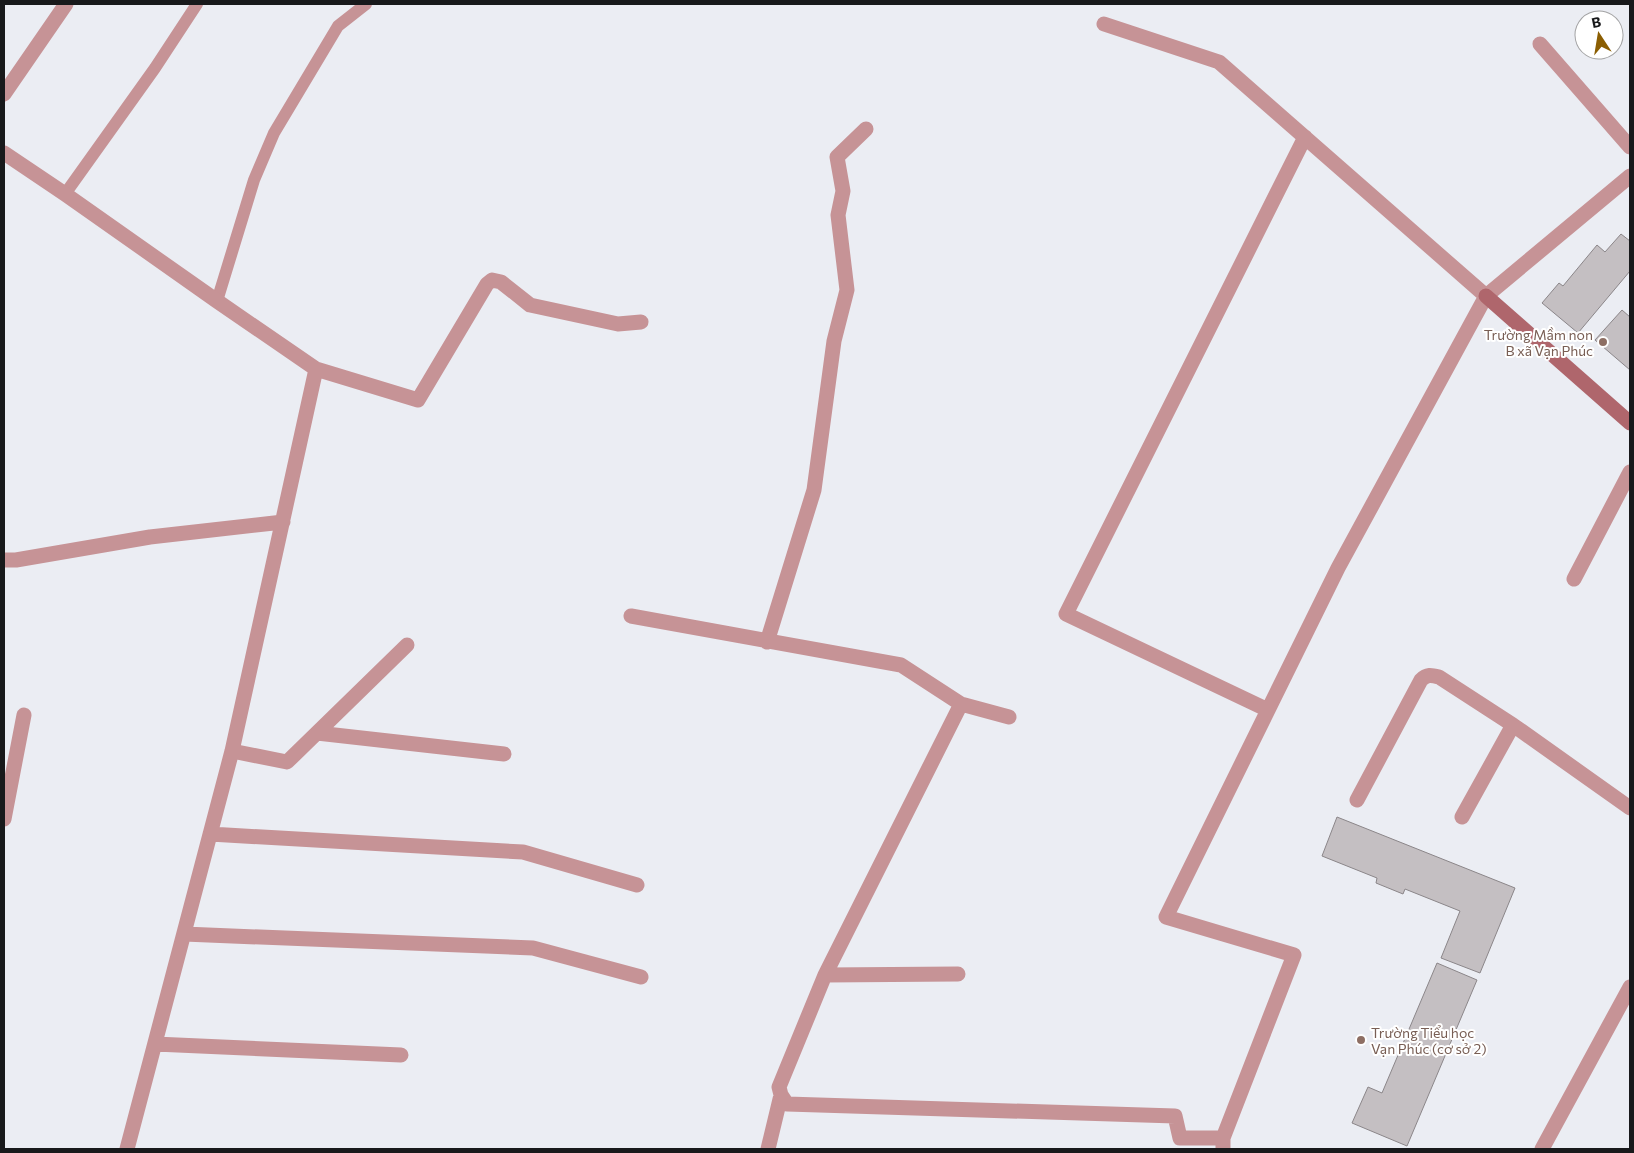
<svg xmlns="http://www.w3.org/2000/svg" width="1634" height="1153" font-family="Commissioner,sans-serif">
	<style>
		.building { fill: #c4bfc2; stroke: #8b8689 }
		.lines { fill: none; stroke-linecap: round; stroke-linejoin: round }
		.lane { stroke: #c69396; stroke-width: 12 }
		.street { stroke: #c69396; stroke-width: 15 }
		.secondary { stroke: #af666c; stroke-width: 15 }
		.education-dot { fill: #8d6e63; stroke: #fff; stroke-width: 2 }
		.labels { text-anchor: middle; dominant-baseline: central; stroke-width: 4; stroke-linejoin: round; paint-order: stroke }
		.education-label { font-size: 14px; fill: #785e54; stroke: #fff; text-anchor: end }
	</style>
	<rect width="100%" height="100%" fill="#ebedf3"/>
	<path class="building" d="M1621 234 1630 241V271L1578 333 1542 303 1559 283 1563 286 1597 245 1605 252Z
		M1622 310 1630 317V370L1595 340Z
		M1337 817 1515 888 1480 973 1441 958 1460 911 1405 889 1403 894 1376 883 1377 878 1322 856Z
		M1437 963 1477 980 1407 1146 1352 1123 1368 1087 1382 1093Z"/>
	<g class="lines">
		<path class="lane" d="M65 194 155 68 197 4
			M217 301 254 180 274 133 338 26 366 4"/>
		<path class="street" d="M1104 24 1219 62 1486 296
			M1540 44 1630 147
			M4 94 66 4
			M4 153 65 194 217 301 316 369 418 400 487 284 492 280 501 282 530 305 618 324 641 322
			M4 560H16L150 537 283 522
			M1574 579 1630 472
			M631 616 901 665 961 704 1009 717
			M767 642 814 490 834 341 847 290 838 215 843 191 837 157 866 129
			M1268 710 1066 614 1305 137
			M317 733 504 754
			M232 751 287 762 407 645
			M1357 800 1421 680C1427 674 1431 675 1439 677L1513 725 1630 808
			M1462 817 1513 725
			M4 819 24 715
			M210 834 523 852 637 885
			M184 934 533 948 641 977
			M825 975 958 974
			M155 1044 401 1055
			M781 1095 787 1104 1175 1116 1180 1138H1223
			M127 1149 232 751 316 369
			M768 1149 781 1095 779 1087 825 975 961 704
			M1223 1149V1138L1294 955 1166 917 1338 568 1486 296 1630 176
			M1542 1149 1630 987"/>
		<path class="secondary" d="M1486 296 1630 423"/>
	</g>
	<g class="education-dot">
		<circle cx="1603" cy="342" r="5"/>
		<circle cx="1361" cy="1040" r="5"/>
	</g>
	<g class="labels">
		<g class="education-label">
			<text x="1593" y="334">Trường Mầm non<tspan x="1593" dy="16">B xã Vạn Phúc</tspan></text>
			<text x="1371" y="1032" text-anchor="start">Trường Tiểu học<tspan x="1371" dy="16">Vạn Phúc (cơ sở 2)</tspan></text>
		</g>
	</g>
	<rect width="1634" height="1153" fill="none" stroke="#18191b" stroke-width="10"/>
	<g transform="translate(1599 35) rotate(348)"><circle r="24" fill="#ffffff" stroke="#a3a3a4"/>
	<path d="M0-4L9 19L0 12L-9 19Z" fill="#8b5e02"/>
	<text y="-8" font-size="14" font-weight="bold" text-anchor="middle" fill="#18191b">B</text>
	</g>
</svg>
